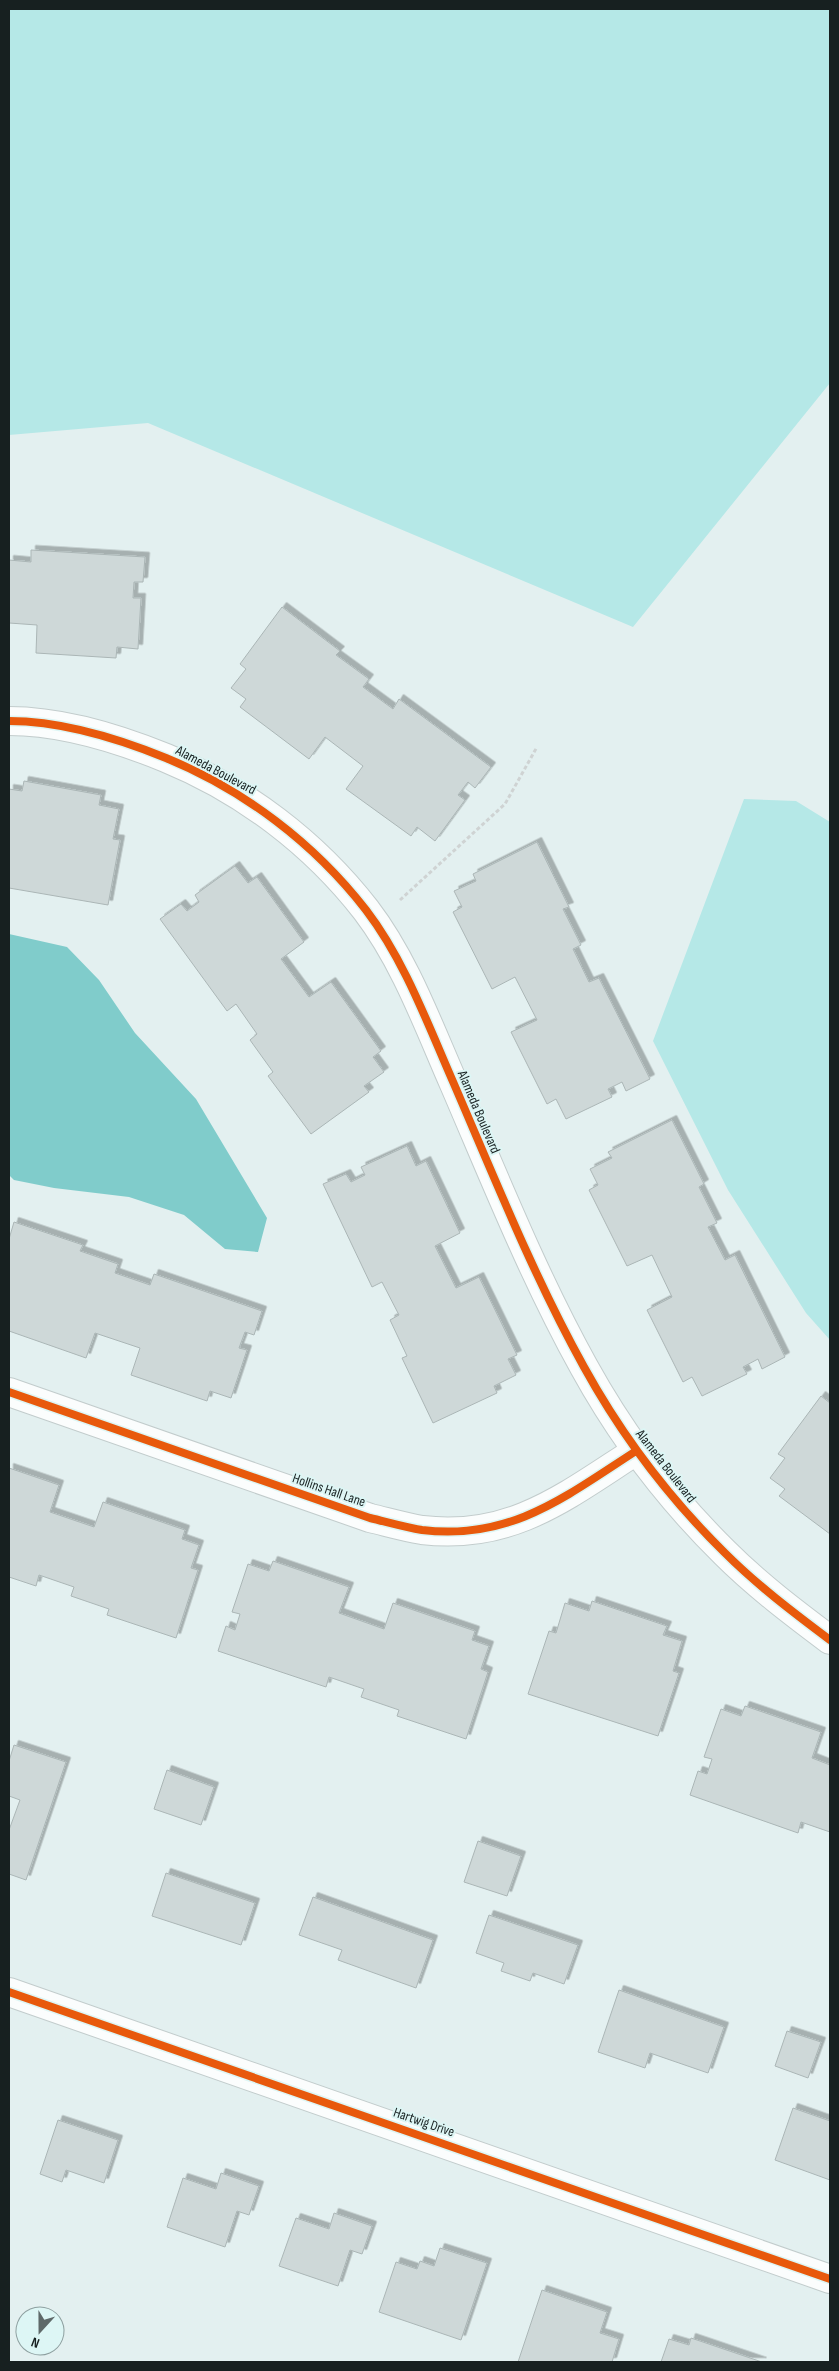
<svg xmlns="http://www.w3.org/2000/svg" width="839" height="2371" font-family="'Sofia Sans Condensed',sans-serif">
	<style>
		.green { fill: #b5e8e7 }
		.water { fill: #80cccb }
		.building { fill: #ced8d8; stroke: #abb6b6; filter: url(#shadow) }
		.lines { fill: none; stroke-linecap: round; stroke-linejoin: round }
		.minor-casing { stroke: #c2cccc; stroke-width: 30 }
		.path { stroke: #cfd3d3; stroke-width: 3; stroke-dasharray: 4 2.5; stroke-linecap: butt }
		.minor { stroke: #fbfdfd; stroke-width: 28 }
		.cycleway-casing { stroke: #ddf6f5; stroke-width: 11 }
		.cycleway { stroke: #e8590c; stroke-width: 8 }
		.labels { text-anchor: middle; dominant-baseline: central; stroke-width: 4; stroke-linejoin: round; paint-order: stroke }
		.street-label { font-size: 14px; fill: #172020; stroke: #ddf6f5 }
	</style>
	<defs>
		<filter id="shadow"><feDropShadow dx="4.5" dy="-4.5" stdDeviation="0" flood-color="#0004"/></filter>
	</defs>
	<rect width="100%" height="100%" fill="#e3f0f0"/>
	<path class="green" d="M9 9H830V383L633 627 148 423 9 435Z
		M744 799 796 801 830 822V1340L806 1313 728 1190 653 1041Z"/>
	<path class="water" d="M9 934 67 947 99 980 135 1033 196 1099 267 1218 258 1252 225 1249 184 1215 129 1197 54 1188 14 1180 9 1175Z"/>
	<path class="building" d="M31 550 145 557 143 582H134L133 598H141L138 649 117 647 116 658 36 653 37 625 9 623V560L31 562Z
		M282 607 340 651 336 655 369 679 363 687 393 709 399 699 491 767 475 788 468 782 458 795 465 800 435 841 417 827 411 836 346 789 363 766 325 737 309 759 240 707 246 699 231 688 246 669 240 664Z
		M24 781 101 795 99 805 119 809 113 839 120 840 108 905 9 888V789L22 791Z
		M537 842 569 907 563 909 581 945 573 949 589 982 599 978 650 1079 626 1091 622 1082 608 1089 612 1097 566 1119 556 1099 547 1104 511 1032 537 1020 515 977 492 989 453 912 462 907 454 891 476 881 473 874Z
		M235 866 248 883 257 877 304 942 281 959 309 997 331 982 381 1051 373 1057 384 1072 364 1086 369 1092 311 1134 268 1076 273 1072 250 1040 257 1034 236 1004 227 1011 160 919 181 904 187 911 199 902 195 895Z
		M672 1120 704 1184 699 1187 717 1223 708 1227 725 1260 735 1255 785 1357 762 1369 758 1359 743 1367 747 1374 702 1396 692 1377 683 1382 647 1310 672 1297 652 1255 627 1266 589 1190 598 1185 590 1169 612 1158 608 1152Z
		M407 1146 416 1166 426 1161 460 1233 435 1246 456 1288 479 1277 517 1355 508 1359 516 1375 494 1386 497 1393 433 1423 402 1358 407 1356 390 1320 399 1315 382 1282 372 1287 323 1184 346 1174 351 1182 365 1175 361 1167Z
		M14 1222 83 1245 80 1251 118 1264 115 1273 150 1285 154 1274 262 1311 254 1335 245 1332 239 1348 247 1350 231 1398 210 1391 207 1401 131 1375 140 1348 95 1333 86 1358 9 1331V1239Z
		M821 1396 830 1403V1534L779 1496 785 1489 770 1478 785 1458 778 1454Z
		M9 1468 59 1485 50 1512 94 1527 103 1502 185 1530 182 1539 199 1545 191 1568 198 1570 176 1638 107 1615 109 1609 71 1596 74 1587 39 1575 36 1586 9 1577Z
		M273 1561 349 1587 339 1613 384 1629 393 1603 475 1631 472 1640 489 1646 481 1669 488 1672 466 1739 397 1716 399 1710 361 1697 364 1689 329 1677 326 1687 218 1651 226 1626 235 1630 240 1614 232 1612 248 1564 269 1571Z
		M592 1601 667 1626 663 1635 682 1641 673 1671 679 1673 658 1736 528 1694 549 1631 556 1633 565 1603 589 1611Z
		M745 1706 821 1732 812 1758 830 1765V1832L801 1822 798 1833 690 1795 698 1771 707 1774 712 1759 704 1757 721 1709 741 1716Z
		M14 1745 66 1762 26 1880 9 1874V1830L20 1800 9 1796V1761Z
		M167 1770 214 1787 201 1825 154 1809Z
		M478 1841 521 1856 507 1896 464 1882Z
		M166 1873 255 1903 241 1945 152 1916Z
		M313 1897 433 1940 416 1988 338 1960 342 1950 299 1935Z
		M489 1915 578 1945 564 1984 533 1973 530 1981 501 1971 504 1963 476 1953Z
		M619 1990 724 2027 708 2073 650 2053 645 2068 598 2052Z
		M787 2031 821 2042 808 2078 775 2066Z
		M793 2108 830 2121V2180L775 2160Z
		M58 2120 118 2140 104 2183 66 2170 62 2182 40 2174Z
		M221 2173 259 2186 249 2215 237 2211 225 2247 167 2227 183 2178 216 2189Z
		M334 2213 372 2226 362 2254 350 2250 338 2286 279 2266 296 2218 329 2229Z
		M440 2248 487 2263 461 2340 379 2312 396 2262 417 2269 420 2261 434 2266Z
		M542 2290 607 2312 600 2333 619 2339 612 2362H518Z
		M691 2338 762 2362H661L669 2339 689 2345Z"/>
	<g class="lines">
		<g class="minor-casing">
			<path id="minor" d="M9 721C62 721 117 738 166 758 244 790 314 843 366 910 405 961 428 1025 454 1084 495 1179 534 1277 584 1367 622 1436 669 1498 725 1553 757 1585 794 1613 830 1640
				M9 1392 370 1518C387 1522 404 1527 422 1530 511 1541 566 1496 636 1451
				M9 1992 830 2279"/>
		</g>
		<path class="path" d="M400 900 505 804 537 747"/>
		<use href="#minor" class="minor"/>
		<g class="cycleway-casing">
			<path id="cycleway" d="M9 721C62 721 117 738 166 758 244 790 314 843 366 910 405 961 428 1025 454 1084 495 1179 534 1277 584 1367 622 1436 669 1498 725 1553 757 1585 794 1613 830 1640
				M9 1392 370 1518C387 1522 404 1527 422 1530 511 1541 566 1496 636 1451
				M9 1992 830 2279"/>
		</g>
		<use href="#cycleway" class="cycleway"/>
	</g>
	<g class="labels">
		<g class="street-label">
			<text transform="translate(216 770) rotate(28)">Alameda Boulevard</text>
			<text transform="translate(479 1112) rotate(67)">Alameda Boulevard</text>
			<text transform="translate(666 1466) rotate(52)">Alameda Boulevard</text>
			<text transform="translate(329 1490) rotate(19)">Hollins Hall Lane</text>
			<text transform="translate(424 2122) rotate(19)">Hartwig Drive</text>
		</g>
	</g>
	<rect width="839" height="2371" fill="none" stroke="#172020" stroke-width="20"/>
	<g transform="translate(40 2331) rotate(201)"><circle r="24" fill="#ddf6f5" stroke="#8ea0a0"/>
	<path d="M0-4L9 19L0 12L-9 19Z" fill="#5e6969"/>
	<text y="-8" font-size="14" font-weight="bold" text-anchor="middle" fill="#172020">N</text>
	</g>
</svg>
